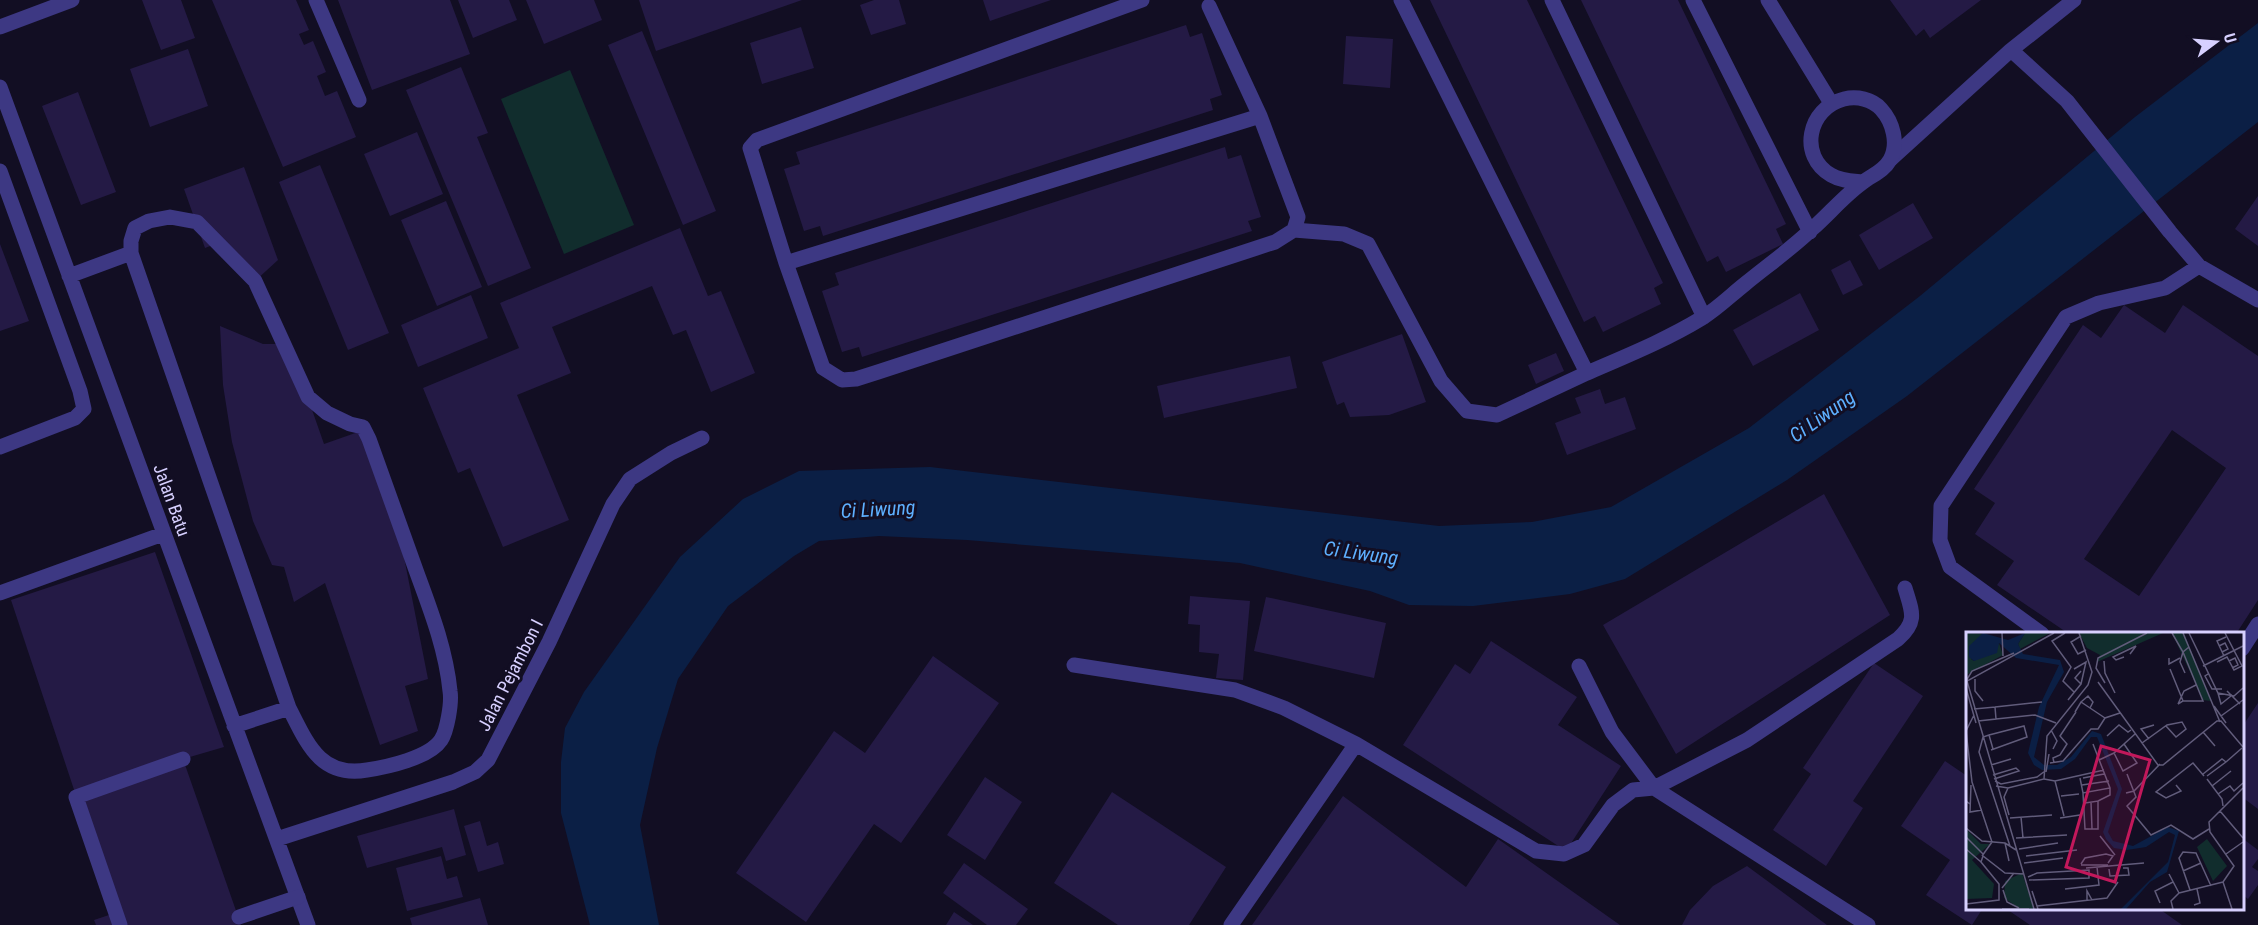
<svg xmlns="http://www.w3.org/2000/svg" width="2258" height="925" font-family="'Roboto Condensed',sans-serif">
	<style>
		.green { fill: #112d2d }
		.water { fill: #0b1f45 }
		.building { fill: #241a45; fill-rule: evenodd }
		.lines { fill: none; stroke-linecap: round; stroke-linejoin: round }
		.lane { stroke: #3d3883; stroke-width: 15 }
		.street { stroke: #3d3883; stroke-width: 15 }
		.labels { text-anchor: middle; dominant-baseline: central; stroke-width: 6; stroke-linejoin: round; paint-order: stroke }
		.street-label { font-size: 18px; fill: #d7d0ff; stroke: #120e23 }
		.water-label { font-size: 20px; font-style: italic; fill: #5eb0ff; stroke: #120e23 }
		.inset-road { fill: none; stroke: #615c7b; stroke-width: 1.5 }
		.view { fill: #c2185b; fill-opacity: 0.15; stroke: #c2185b; stroke-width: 3 }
		.inset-edge { fill: none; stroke: #d7d0ff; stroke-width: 3 }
	</style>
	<rect width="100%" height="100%" fill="#120e23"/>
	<path class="green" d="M570 70 634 225 564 254 501 99Z"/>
	<path class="water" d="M2258 23V122L1907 396 1787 480 1625 579 1570 594 1473 606 1409 605 1370 591 1240 563 967 540 879 536 819 541 794 556 728 606 678 679 657 748 640 825 659 925H590L561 813V762L565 728 584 692 680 557 743 499 799 471 930 467 1439 526 1532 522 1611 507 1749 428 1920 296 2135 117Z"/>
	<path class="building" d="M142 0H181L195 38 161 50Z
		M212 0H296L309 30 299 34 304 45 313 41 326 72 317 76 325 96 337 91 356 137 283 167Z
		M338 0H450L470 54 372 90Z
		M458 0H509L517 20 473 38Z
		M526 0H594L602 20 544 44Z
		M639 0H802L656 51Z
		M874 0H899L906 24 871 35 860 5Z
		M983 0H1051L990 21Z
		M1430 0H1527L1663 283 1654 288 1661 304 1603 332 1595 316 1584 322Z
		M1581 0H1678L1786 224 1776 229 1783 244 1726 272 1718 256 1707 262Z
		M1890 0H1981L1930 38 1924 29 1916 36Z
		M1186 25 1190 37 1202 33 1222 95 1210 99 1213 110 823 236 820 226 804 231 784 169 800 164 796 152Z
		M801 27 814 68 762 84 750 43Z
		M642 31 716 211 683 225 608 45Z
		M1346 36 1393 39 1390 88 1343 84Z
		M188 49 208 106 150 127 130 69Z
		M461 67 488 133 477 137 531 268 488 286 406 90Z
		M78 92 116 192 81 205 42 106Z
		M417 132 443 194 390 216 364 154Z
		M1225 147 1228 159 1241 155 1261 217 1248 221 1252 231 862 357 859 347 842 352 822 291 839 285 835 273Z
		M320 165 389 333 348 350 279 182Z
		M244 167 278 260 255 281 221 242 205 248 184 189Z
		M2258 196V246L2235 229Z
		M446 201 482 287 437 306 401 220Z
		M1913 203 1933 238 1879 270 1859 235Z
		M680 228 708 296 721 291 755 373 711 392 686 330 673 335 652 286 552 327 571 373 517 395 569 520 503 547 470 468 458 473 423 388 519 348 500 303Z
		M0 244 29 321 0 331Z
		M1850 260 1863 285 1843 295 1831 270Z
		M1800 293 1819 330 1753 366 1733 330Z
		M471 295 488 338 418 367 401 325Z
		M2124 305 2165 333 2183 305 2258 356V600L2236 634H2210L2205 631 2203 634H2069L1997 585 2014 561 1975 534 1995 503 1974 489 2083 325 2101 338ZM2172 430 2226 468 2139 596 2084 559Z
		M220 326 263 344H284L290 347 324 444 361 431 402 547 428 679 405 686 418 731 380 745 325 583 294 602 284 567 272 565 253 521 232 442 223 385Z
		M1402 334 1426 402 1389 415 1350 417 1344 402 1337 405 1322 362Z
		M1556 353 1564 371 1536 384 1528 365Z
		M1290 356 1297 388 1164 418 1157 386Z
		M1600 389 1605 404 1625 397 1636 429 1567 455 1555 423 1581 413 1575 398Z
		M1824 494 1890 615 1676 754 1603 625Z
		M155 552 224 747 183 759 241 925H96L94 920 115 913 11 600Z
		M1190 596 1250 601 1243 680 1216 678 1219 654 1199 652 1200 625 1188 624Z
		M1266 597 1386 623 1374 678 1254 651Z
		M1491 641 1577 697 1558 725 1621 766 1566 851 1403 745 1455 664 1470 674Z
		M933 656 999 703 901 843 874 824 806 922 736 873 834 731 865 753Z
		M1874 663 1923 696 1853 801 1863 808 1826 866 1773 830 1811 774 1803 768Z
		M2258 703V809L2242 797V727Z
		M1945 761 1967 776V908H1983L1972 925 1926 895 1950 860 1901 826Z
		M985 777 1022 802 985 860 947 835Z
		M1112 792 1226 867 1189 925H1118L1054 883Z
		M1343 796 1466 887 1498 839 1620 925H1252Z
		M454 809 466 855 446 861 442 847 367 868 357 836Z
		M480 821 487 846 498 842 504 864 478 872 464 826Z
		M2242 838 2258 850V859L2252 867 2258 871V885L2248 899 2242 894Z
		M441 856 447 879 457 876 463 897 407 911 396 868Z
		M964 863 1028 909 1016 925H987L943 893Z
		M1747 866 1827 925H1682L1690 910 1713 886Z
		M480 898 488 925H412L410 918Z
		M2005 908H2158L2182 925H2030Z
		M954 912 973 925H946Z"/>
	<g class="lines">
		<path class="lane" d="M316 0 359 100
			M0 27 72 0
			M2011 50 2067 101 2170 232 2199 266 2258 300
			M0 87 308 925
			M1891 159 2011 50 2074 0
			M0 171 80 391 84 409 75 418 0 447
			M131 253V241L135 228 149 221 170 217 197 222 255 281 308 397 327 413 350 424 363 427 369 439C385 483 401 528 417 573 431 611 446 650 450 691 452 703 447 731 441 740 429 758 387 767 367 770 320 778 307 743 289 708
			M69 276 131 253 289 708 234 726
			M0 593 163 534
			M2042 634 1950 567 1940 540 1941 506 2066 317 2099 303 2165 288 2199 266
			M2242 649 2258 624
			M1074 665 1235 690 1284 708 1356 744
			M1579 666 1612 732 1654 788 1868 925
			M277 839 453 782 475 772 488 760 549 642 613 504 630 479 671 453 702 438
			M120 925 76 797 183 759
			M1231 925 1356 744 1536 851 1564 854 1584 845 1613 805 1633 790 1654 788 1747 740 1898 639C1918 621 1912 612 1905 588"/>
		<path class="street" d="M1142 0 757 140 750 148 786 263 823 368 842 380 856 379 878 372 1275 242 1294 230 1298 217 1260 116 1209 6
			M1401 0 1587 373C1626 356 1666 340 1702 318 1717 309 1731 295 1745 284 1767 266 1791 249 1812 229 1829 214 1844 196 1862 183 1872 175 1883 172 1890 160 1899 144 1893 122 1881 109 1872 99 1857 96 1844 99 1808 108 1798 156 1831 175 1841 181 1852 181 1862 182
			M1552 0 1704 317
			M1693 0 1810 232
			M1768 0 1831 103
			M1294 230 1344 234 1368 244 1441 381 1467 411 1497 415 1587 373
			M786 263 1260 116
			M239 917 298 897"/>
	</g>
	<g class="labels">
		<g class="street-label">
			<text transform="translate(172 500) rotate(70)">Jalan Batu</text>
			<text transform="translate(510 675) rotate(-63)">Jalan Pejambon I</text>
		</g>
		<g class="water-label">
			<text transform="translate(1822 416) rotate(-35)">Ci Liwung</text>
			<text transform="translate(878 509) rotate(-3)">Ci Liwung</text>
			<text transform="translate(1361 553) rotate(8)">Ci Liwung</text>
		</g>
	</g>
	<g transform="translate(1966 632)">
		<rect width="278" height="278" fill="#120e23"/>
		<path d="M0 1 19 2 5 27 8 29 33 11 37 23 0 43ZM59 1H84L54 17 52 12ZM113 1H197L131 30 134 23 121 16ZM206 1H218L245 69 237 68ZM0 197 15 212H24L6 228 28 252 26 266 0 267ZM241 207 261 234 247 249 231 215ZM56 241 68 277 53 276 38 266 39 249Z" fill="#112d2d"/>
		<path d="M17 1 42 8 59 1 52 12 57 22 94 28 98 40 81 70 68 125 78 133H91L105 125 126 99 135 102 156 157 142 200 147 209 167 214 202 195 213 199 201 240 184 250 160 277H155L202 230 209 203 203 200 180 215 161 218 148 216 140 207 137 200 152 157 131 105H125L109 127 95 137 76 138 68 133 62 121 73 75 93 33 50 26 33 11 31 21 8 29 3 25V14Z" fill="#0b1f45"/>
		<path class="inset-road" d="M36 1 37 24M99 1 86 9 105 35 97 49 108 60M206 1 217 20 214 30 219 41M217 1 254 90M223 1 252 61 268 64 277 56M115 4 105 10 112 22 120 18M253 14 259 11 262 17 256 20M258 24 251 9 260 5M158 25 150 28 147 25 170 14 164 22M203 26V32L214 26M138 29 139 41 149 61M263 29 269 26 272 33 266 36M251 30 261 25 268 38 276 34 259 1M237 34 277 14M108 37 120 30 115 52M204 37 217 69 212 72M242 42 239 44 246 57H256M9 47V59L17 69M0 49 6 39 48 21M132 50 192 133H197L251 89H255L277 115M139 51 130 36 132 26 181 1M0 56 10 91M261 59 274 72M252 61 255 72 265 64M102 68 115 52 109 46 115 39M217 69H237L217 20 223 15M115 70 122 64 127 70 124 76M212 72 218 59 230 53M248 74 260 91M29 75 76 70M8 77 29 75 30 87 12 89M109 80 115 70 139 86M8 83 0 99 6 150 26 210 16 224M255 84 277 68M30 87 69 83 90 91M85 98 91 109 87 117M237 100 249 114M23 103 58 94 61 105 25 118M141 104 153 93 162 100 165 98M183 107 175 97 188 93M176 111 201 93 216 90 220 97 210 105 200 94M27 117 23 103 17 105 13 120 44 214M148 121 157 139 171 131 158 112M133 128 148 121 169 102M260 130 276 116M84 131 97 129 125 97H132L139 86 154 81M88 131 87 126 94 123 101 112 94 104 110 80M25 133 45 127M80 140 83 122M161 142 170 165 161 174 185 203 205 193 227 207 243 197M237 142 256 127 260 130M27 143 50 136 53 139 28 147M241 144 260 130M114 146 117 161 144 156 127 112M117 146 138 142M78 147 89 149 138 138M241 147 256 167 257 174M29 149 35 152 71 145 79 139M89 149 98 184M5 153 4 180 16 178M116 153 143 149M210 153 215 159 200 166 190 160 227 131 238 144M0 154V169L4 172M30 154 42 156 78 147 81 104 122 53 126 40 113 1M246 154 265 139M42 156 38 165 43 183M117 161 119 197H132V169L119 171M160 161 168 159 194 132M252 162 264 154 268 159 277 151M95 164 113 162M132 169 144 163V156M125 170 126 197M254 179 277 206M55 185 57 206M44 186 86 183M94 186 114 183M0 196 16 209 39 211 50 218M134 204 149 223M0 205 17 222M50 206 101 203M39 211 43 229M0 217 15 230M53 217 92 211M260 222 277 210M60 224 111 218M58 231 97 226M115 232 119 226 140 222 147 224 142 231M115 233H142M120 236 178 231M143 237 144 244 163 243 162 236H157M217 239 235 231M203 242 213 261M62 245 71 241 123 238V246L63 248M257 250 268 234 244 200 243 190 277 156M257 250 266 277M36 256 48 241M99 257 133 253 131 235M37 258 41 270 53 276M224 258 213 226 217 220 230 221 245 254M66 259 72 277M213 261 257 250M121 268V259L126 268M194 271 189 259 207 250M0 272 33 268V252L15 230 17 224 39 241 58 242M228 273 234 271 231 257M71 274 141 266 152 250M36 277H63M68 277 1 49 88 1M207 277 205 269 213 261"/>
		<path class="view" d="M135 114 184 128 149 250 100 235Z"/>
		<rect width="278" height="278" class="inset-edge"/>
	</g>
	<g transform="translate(2216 42) rotate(74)" stroke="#120e23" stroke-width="4.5" paint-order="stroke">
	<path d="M0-4.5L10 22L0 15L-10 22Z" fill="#d7d0ff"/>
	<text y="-9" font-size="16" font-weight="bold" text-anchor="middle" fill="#d7d0ff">U</text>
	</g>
</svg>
